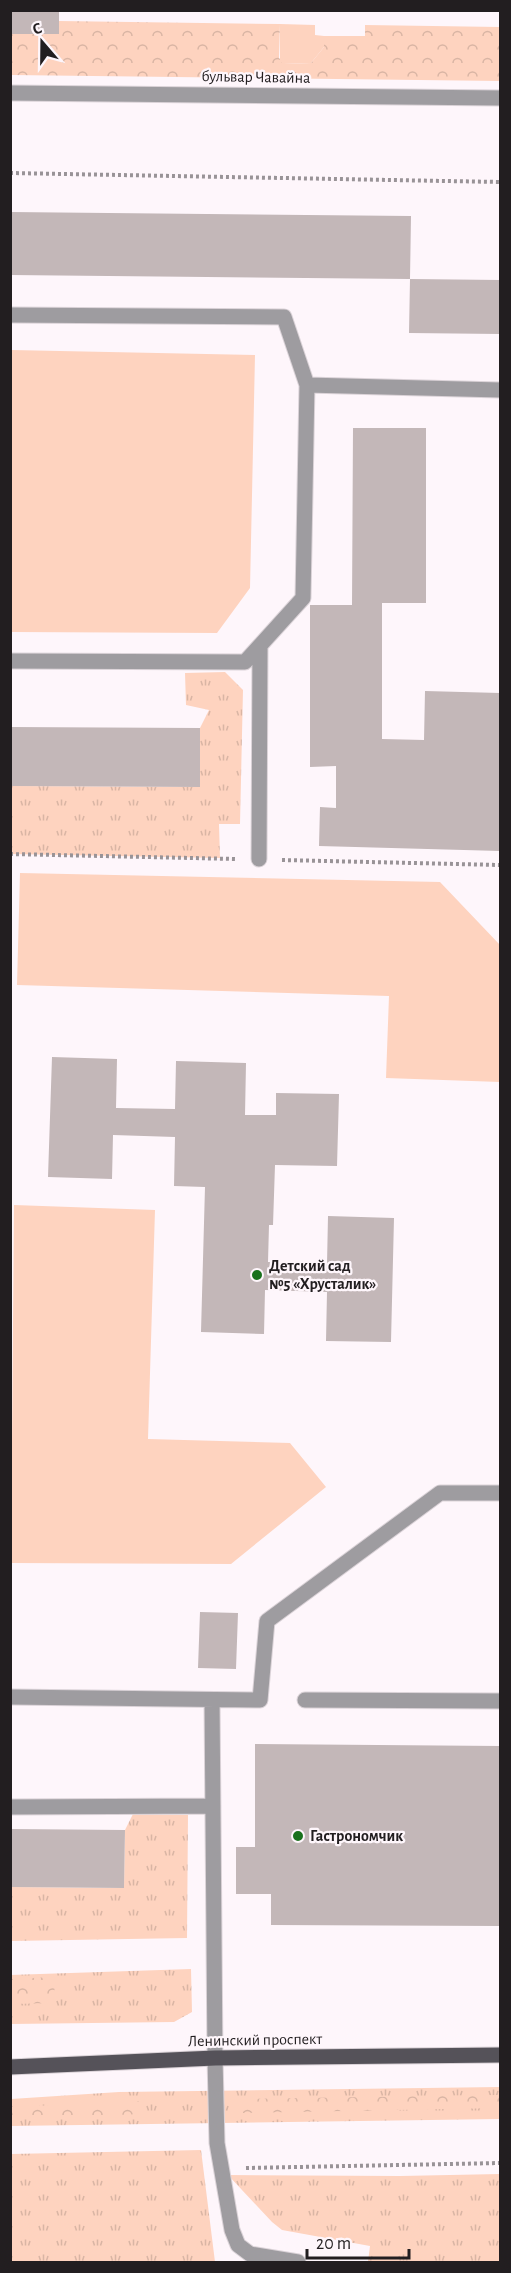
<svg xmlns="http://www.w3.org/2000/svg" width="511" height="2273" font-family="'Alegreya Sans',sans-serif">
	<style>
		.grass { fill: url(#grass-tufts) }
		.forest { fill: url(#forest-crowns) }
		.park { fill: #fed3bf }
		.building { fill: #c3b7b8 }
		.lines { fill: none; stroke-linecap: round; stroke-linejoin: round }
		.service-casing { stroke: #dbd3d8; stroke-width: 17 }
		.minor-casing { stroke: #dbd3d8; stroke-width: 17 }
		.primary-casing { stroke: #dbd3d8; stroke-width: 17 }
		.path { stroke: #999397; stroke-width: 4; stroke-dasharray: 3 3; stroke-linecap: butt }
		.service { stroke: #9e9ca0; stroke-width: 15 }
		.minor { stroke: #9e9ca0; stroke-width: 15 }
		.primary { stroke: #555259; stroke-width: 15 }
		.poi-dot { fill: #19711c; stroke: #fef6fb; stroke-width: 2 }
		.labels { text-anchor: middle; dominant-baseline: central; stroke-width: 4.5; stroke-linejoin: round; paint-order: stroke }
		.street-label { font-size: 16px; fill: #221e20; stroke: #fef6fb }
		.poi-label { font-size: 16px; font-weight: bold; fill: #221e20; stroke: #fef6fb; text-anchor: start }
	</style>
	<defs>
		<pattern id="grass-tufts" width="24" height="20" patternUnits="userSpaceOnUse" patternTransform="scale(1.5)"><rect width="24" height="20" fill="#fed3bf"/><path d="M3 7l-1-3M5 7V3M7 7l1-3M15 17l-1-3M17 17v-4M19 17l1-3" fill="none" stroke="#d9b5a4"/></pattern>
		<pattern id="forest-crowns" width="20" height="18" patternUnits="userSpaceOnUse" patternTransform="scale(1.5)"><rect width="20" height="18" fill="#fed3bf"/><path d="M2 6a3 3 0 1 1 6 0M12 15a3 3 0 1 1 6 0" fill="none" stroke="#d9b5a4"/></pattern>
	</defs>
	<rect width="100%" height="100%" fill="#fef6fb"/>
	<path class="grass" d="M225 672 243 690 240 824H219L220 858 11 854V786L200 787V728L209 710 186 705 185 673Z
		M133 1814 188 1815 187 1938 11 1941 10 1887 124 1888 125 1830Z
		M191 1969 192 2012 174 2022 11 2024 10 1975Z
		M500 2087V2119L11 2126V2099L119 2092Z
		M201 2150 215 2262H11V2154Z
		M500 2174V2262H368L370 2246 282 2230 272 2222 228 2175 400 2176Z"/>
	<path class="forest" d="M59 21 280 24 279 58 285 64 311 63 324 47V36H365V25L500 27V81L11 75V34H58Z
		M54 1977 55 2003 11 2004V1979Z
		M500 2095V2108L243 2113 242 2099Z
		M143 2101 142 2114 11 2119V2107Z"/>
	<path class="park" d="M280 24 315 25V35L324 36V47L311 63 284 64 280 62Z
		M11 350 255 355 250 588 217 633 11 632Z
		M20 873 440 882 500 945V1082L386 1078 389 996 17 985Z
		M14 1205 155 1210 148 1439 290 1443 326 1487 231 1564 11 1563Z"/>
	<path class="building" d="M10 10H59V34H10Z
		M10 212 411 216 410 279 500 280V334L409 333 410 279 10 275Z
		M353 428H426V603H382V739L424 740 425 691 500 693V851L319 846 320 807 336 808V766L310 767V605H352Z
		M10 727 200 728V787L10 786Z
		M52 1057 117 1059 116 1108 175 1109 176 1061 246 1063 245 1115H276V1093L339 1094 337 1166 275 1165 273 1225H269L268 1262 327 1264 328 1216 394 1218 391 1342 326 1341 327 1292 265 1290 264 1334 201 1332 205 1187 174 1186 175 1137 113 1135 112 1179 48 1177Z
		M200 1612 238 1613 236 1669 198 1668Z
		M255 1744 500 1746V1926L271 1925V1894H236V1847H255Z
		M10 1829 125 1830 124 1888 10 1887Z"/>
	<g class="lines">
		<g class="service-casing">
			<path id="service" d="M10 315 284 317 307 385 500 390
				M10 661 245 662 303 598 307 385
				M259 859 260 646
				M10 1697 260 1700 267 1621 440 1493H500
				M212 1700 215 2058 217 2143 232 2230 238 2245 250 2254 298 2262
				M305 1700 500 1701
				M10 1807 213 1806"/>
		</g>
		<g class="minor-casing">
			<path id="minor" d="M10 93 500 98"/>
		</g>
		<g class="primary-casing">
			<path id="primary" d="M10 2067 215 2058 500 2055"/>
		</g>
		<path class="path" d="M10 173 500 182
			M10 854 236 859
			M282 860 500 865
			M246 2168 500 2163"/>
		<use href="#service" class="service"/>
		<use href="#minor" class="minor"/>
		<use href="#primary" class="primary"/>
	</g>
	<g class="poi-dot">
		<circle cx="257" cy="1275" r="6"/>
		<circle cx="298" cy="1836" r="6"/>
	</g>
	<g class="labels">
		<g class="street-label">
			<text transform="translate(256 77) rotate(1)">бульвар Чавайна</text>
			<text transform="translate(255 2040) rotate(-1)">Ленинский проспект</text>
		</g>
		<g class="poi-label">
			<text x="269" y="1266">Детский сад<tspan x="269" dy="18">№5 «Хрусталик»</tspan></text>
			<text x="310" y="1836">Гастрономчик</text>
		</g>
	</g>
	<rect width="511" height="2273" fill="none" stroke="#221e20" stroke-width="24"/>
	<g transform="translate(42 42) rotate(340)" stroke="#fef6fb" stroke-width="4.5" paint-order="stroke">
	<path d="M0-4.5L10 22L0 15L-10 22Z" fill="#221e20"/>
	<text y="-9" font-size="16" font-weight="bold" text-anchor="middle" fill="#221e20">С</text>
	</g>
	<path d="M307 2249v9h102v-9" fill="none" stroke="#221e20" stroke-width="3"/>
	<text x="316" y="2249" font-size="18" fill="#221e20" stroke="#fef6fb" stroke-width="4.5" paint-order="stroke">20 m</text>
</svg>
